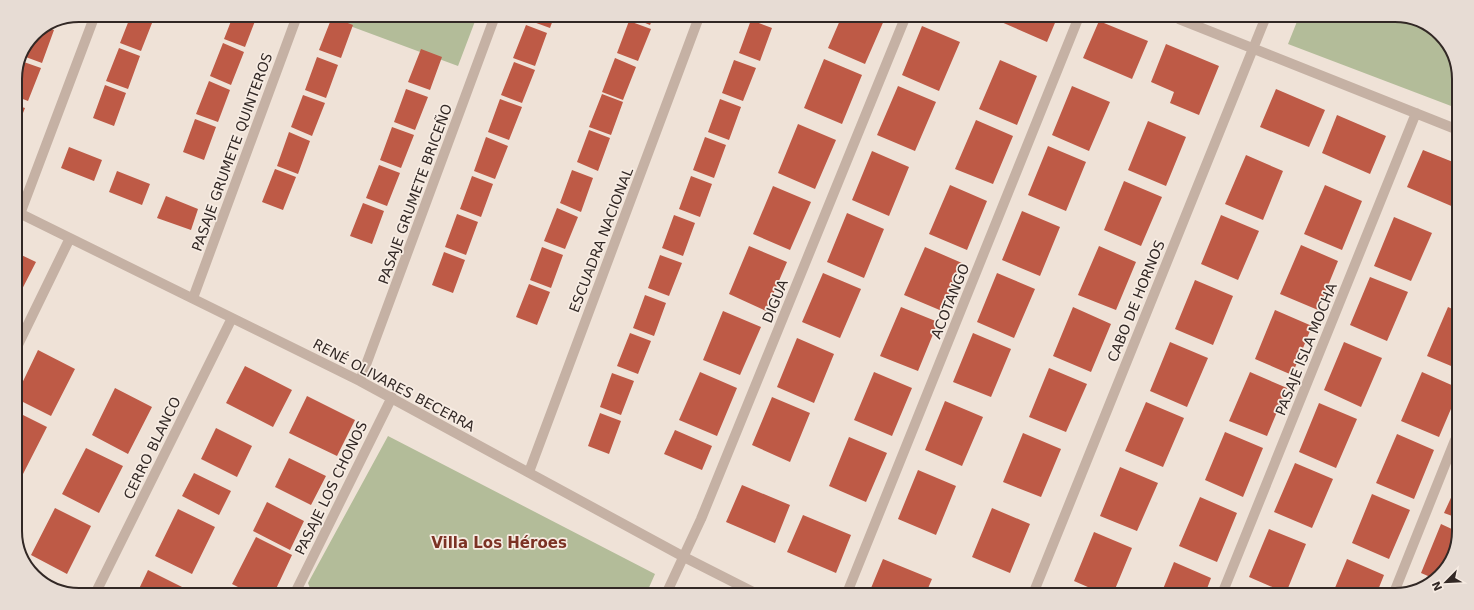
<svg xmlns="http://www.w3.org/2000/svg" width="1474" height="610" font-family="'DejaVu Sans',sans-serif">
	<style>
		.green { fill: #b3bc99 }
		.building { fill: #be5a46 }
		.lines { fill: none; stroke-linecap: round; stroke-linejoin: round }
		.minor { stroke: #c5b1a4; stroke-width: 10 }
		.labels { text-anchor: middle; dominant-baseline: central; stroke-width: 3.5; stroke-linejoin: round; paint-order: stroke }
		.street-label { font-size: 14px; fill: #322825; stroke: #f7ece3 }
		.neighbourhood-label { font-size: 15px; font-weight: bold; fill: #7b3224; stroke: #f7ece3 }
		.rim { fill: none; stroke: #322825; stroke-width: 2 }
	</style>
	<rect width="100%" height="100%" fill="#efe2d7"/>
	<path class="green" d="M323 16H477L458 66Z
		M1298 19 1420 20 1448 43 1459 75V109L1288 44Z
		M388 436 655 574 647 592 311 591 308 583Z"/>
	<path class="building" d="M131 15H147L154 18 141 51 120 43Z
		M233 16H257L245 47 224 39Z
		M332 17 353 25 341 58 319 50Z
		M530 17H554L550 28 528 20Z
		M631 17H653L650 25Z
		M762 17H775L773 22Z
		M841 18H885L865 64 828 48Z
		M1000 18H1057L1047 42 999 21Z
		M751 20 772 28 760 61 739 53Z
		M629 21 651 29 638 61 617 53Z
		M1099 21 1148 41 1132 79 1083 58Z
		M526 25 547 33 535 66 513 58Z
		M922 26 960 42 939 91 902 75Z
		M48 28 54 30 42 63 23 56 34 33Z
		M223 43 244 52 231 85 210 76Z
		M1166 44 1219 66 1199 115 1170 103 1174 92 1151 82Z
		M119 48 140 56 128 89 106 81Z
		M421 49 442 57 430 90 408 82Z
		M317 57 338 65 326 98 305 90Z
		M615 58 636 67 623 100 602 92Z
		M824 59 862 75 842 124 804 108Z
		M734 60 756 68 743 101 722 93Z
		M1000 60 1037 76 1017 125 979 109Z
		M21 61 41 68 28 101 15 96V75Z
		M514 62 535 70 522 103 501 95Z
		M209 81 230 90 218 122 196 114Z
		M105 85 126 93 114 126 93 118Z
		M898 86 936 102 915 151 877 135Z
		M1072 86 1110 102 1089 151 1052 135Z
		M406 89 428 97 415 130 394 122Z
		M1276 89 1325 110 1309 147 1260 127Z
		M602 94 623 102 611 135 589 127Z
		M303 95 325 103 312 136 291 127Z
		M500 99 522 107 509 140 488 132Z
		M720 99 741 107 729 140 708 132Z
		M15 105 25 108 15 133Z
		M1337 115 1386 136 1370 174 1322 153Z
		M195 119 216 127 204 160 183 152Z
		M976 120 1013 136 993 184 955 169Z
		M1148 121 1186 137 1166 186 1128 170Z
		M798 124 836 140 815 189 778 173Z
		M392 127 414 135 401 168 380 160Z
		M589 130 610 138 598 171 577 162Z
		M289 132 310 141 298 174 277 166Z
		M486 137 508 146 495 179 474 171Z
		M705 137 726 145 714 178 693 170Z
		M1048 146 1086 162 1066 211 1028 195Z
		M69 147 102 160 94 181 61 168Z
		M1423 150 1458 164V204L1456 208 1407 187Z
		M872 151 909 167 889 216 852 200Z
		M1246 155 1283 171 1263 220 1225 204Z
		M379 165 400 173 387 206 366 198Z
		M275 169 296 177 283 210 262 202Z
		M572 170 593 178 581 212 560 203Z
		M117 171 150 184 142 205 109 192Z
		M472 176 493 184 481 217 460 209Z
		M691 176 712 184 700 217 679 209Z
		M1124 181 1162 197 1141 246 1104 230Z
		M950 185 987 201 967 250 929 234Z
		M1325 185 1362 201 1342 250 1304 234Z
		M773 186 811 202 790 250 753 234Z
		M166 196 198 209 191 230 157 218Z
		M363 203 384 211 372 244 350 236Z
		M557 208 578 217 565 249 544 241Z
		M1022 211 1060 227 1040 276 1002 260Z
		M847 213 884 229 864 278 827 262Z
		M457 214 478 222 466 255 445 247Z
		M674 215 695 223 683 256 662 248Z
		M1221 215 1259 231 1238 280 1201 264Z
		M1394 217 1432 233 1411 281 1374 266Z
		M1301 245 1338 261 1318 310 1280 294Z
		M749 246 787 262 766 311 729 294Z
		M1099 246 1136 262 1116 310 1078 295Z
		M542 247 563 255 551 288 530 280Z
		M925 247 962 263 942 311 904 295Z
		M15 252 36 262 17 299 15 298Z
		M444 252 465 260 453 293 432 285Z
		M660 255 682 263 669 296 648 288Z
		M823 273 861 289 840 338 802 322Z
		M997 273 1035 289 1014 338 977 322Z
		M1370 277 1408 292 1387 341 1350 325Z
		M1195 280 1233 296 1213 345 1175 329Z
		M1457 283V298L1451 296Z
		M529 284 550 292 537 325 516 317Z
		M645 295 666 303 654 336 633 328Z
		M901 307 938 322 918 371 880 356Z
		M1073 307 1111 324 1091 372 1053 356Z
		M1448 307 1457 311 1456 368 1427 356Z
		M1275 310 1312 326 1292 375 1255 359Z
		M723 311 761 327 740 375 703 360Z
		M630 333 651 341 638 374 617 366Z
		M973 333 1011 349 991 397 953 382Z
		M797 338 834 354 814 403 777 387Z
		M1170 342 1208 358 1187 407 1150 391Z
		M1344 342 1382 358 1361 407 1324 390Z
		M38 350 75 369 51 416 15 398Z
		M245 366 292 390 273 427 226 403Z
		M1049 368 1087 384 1066 432 1029 417Z
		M700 372 737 388 717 436 679 420Z
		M874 372 912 388 892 436 854 420Z
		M1250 372 1287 388 1267 436 1229 421Z
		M1422 372 1456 387V397L1439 437 1401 421Z
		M612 373 634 381 621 415 600 407Z
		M115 388 152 407 128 454 92 435Z
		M307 396 355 420 337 456 289 433Z
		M772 397 810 413 790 462 752 445Z
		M945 401 983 417 962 466 925 450Z
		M1146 402 1184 418 1163 467 1125 451Z
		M1319 403 1357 419 1336 468 1299 452Z
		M15 411 47 427 23 474 15 471Z
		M600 413 621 421 609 454 588 446Z
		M216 428 252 446 237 477 201 459Z
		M675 430 712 446 702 470 664 454Z
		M1225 432 1263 448 1243 497 1205 480Z
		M1023 433 1061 449 1041 497 1003 482Z
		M1397 434 1434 450 1414 499 1376 483Z
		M849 437 887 453 866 502 829 486Z
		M86 448 123 466 99 513 62 494Z
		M289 458 326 476 311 505 275 487Z
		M1295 463 1333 479 1312 528 1274 512Z
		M1120 467 1158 483 1137 531 1100 516Z
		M918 470 956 486 936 535 898 519Z
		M194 473 231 491 219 515 182 496Z
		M742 485 790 505 775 543 726 522Z
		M1455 489V517L1444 513Z
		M1372 494 1410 510 1389 559 1352 543Z
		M1200 497 1237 513 1217 562 1179 546Z
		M267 502 304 521 290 550 253 531Z
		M55 508 91 526 67 574 31 555Z
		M992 508 1030 524 1010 573 972 557Z
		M178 509 215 527 192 574 155 556Z
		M803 515 851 535 836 573 787 552Z
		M1441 524 1454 530V556L1435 579 1421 573Z
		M1269 529 1306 544 1286 593 1249 577Z
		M1094 532 1132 548 1113 594H1104L1074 581Z
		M256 537 292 555 275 591H246L232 584Z
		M883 559 932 579 926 593H869Z
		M1347 559 1384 575 1376 595H1332Z
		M1174 562 1211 578 1205 594H1161Z
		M148 570 184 588 183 591H138Z
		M30 571 62 586 60 590H54Z
		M944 590 953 593H943Z"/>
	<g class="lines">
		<path class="minor" d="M1179 19 1458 130
			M15 211 360 381 684 557 755 593
			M20 214 95 15
			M193 298 297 16
			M15 351 70 238
			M360 381 495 16
			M529 472 699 17
			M97 590 232 318
			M296 591 392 397
			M667 592 701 519 905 18
			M847 593 1078 19
			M1033 594 1265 19
			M1222 594 1416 113
			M1393 595 1455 440"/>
	</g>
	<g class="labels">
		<g class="street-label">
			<text transform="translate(232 152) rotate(-70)">PASAJE GRUMETE QUINTEROS</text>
			<text transform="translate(415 194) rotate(-70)">PASAJE GRUMETE BRICEÑO</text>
			<text transform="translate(601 240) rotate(-69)">ESCUADRA NACIONAL</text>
			<text transform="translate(775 301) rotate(-68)">DIGUA</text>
			<text transform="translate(950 301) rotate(-68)">ACOTANGO</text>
			<text transform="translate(1136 301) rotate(-68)">CABO DE HORNOS</text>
			<text transform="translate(1306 349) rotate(-68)">PASAJE ISLA MOCHA</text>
			<text transform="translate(394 385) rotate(28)">RENÉ OLIVARES BECERRA</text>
			<text transform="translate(152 448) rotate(-64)">CERRO BLANCO</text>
			<text transform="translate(331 488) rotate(-64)">PASAJE LOS CHONOS</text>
		</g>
		<g class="neighbourhood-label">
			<text x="499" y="543">Villa Los Héroes</text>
		</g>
	</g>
	<path d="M0 0H1474V610H0ZM79 22H1395A57 57 0 0 1 1452 79V531A57 57 0 0 1 1395 588H79A57 57 0 0 1 22 531V79A57 57 0 0 1 79 22Z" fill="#e7dcd4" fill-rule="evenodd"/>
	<path class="rim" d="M79 22H1395A57 57 0 0 1 1452 79V531A57 57 0 0 1 1395 588H79A57 57 0 0 1 22 531V79A57 57 0 0 1 79 22Z"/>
	<g transform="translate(1446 582) rotate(246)" stroke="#f7ece3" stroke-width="3" paint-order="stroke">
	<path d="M0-3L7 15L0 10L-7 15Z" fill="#322825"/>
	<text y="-6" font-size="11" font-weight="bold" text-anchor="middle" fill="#322825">N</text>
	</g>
</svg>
